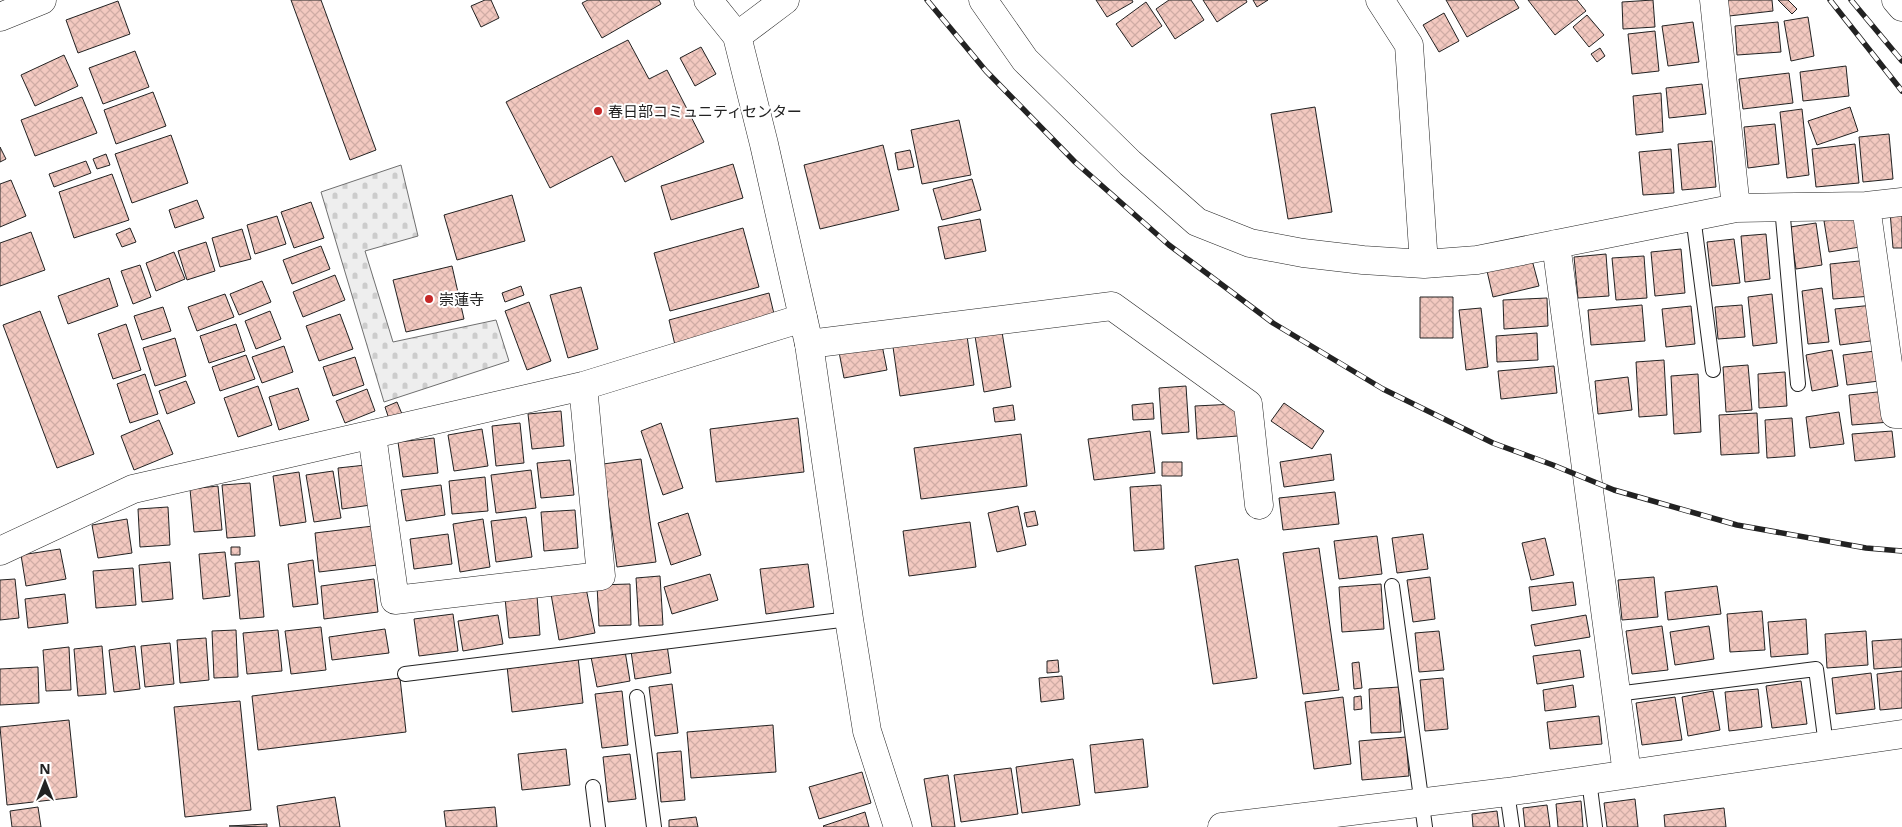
<svg xmlns="http://www.w3.org/2000/svg" width="1902" height="827" font-family="'Open Sans','Noto Sans JP',sans-serif">
	<style>
		.cemetery { fill: url(#cemetery-stones); stroke: #6f6f6f }
		.building { fill: url(#building-cross-hatch); stroke: #222 }
		.lines { fill: none; stroke-linecap: round; stroke-linejoin: round }
		.lane-casing { stroke: #222; stroke-width: 16 }
		.street-casing { stroke: #222; stroke-width: 29 }
		.secondary-casing { stroke: #222; stroke-width: 29 }
		.lane { stroke: #fff; stroke-width: 14 }
		.street { stroke: #fff; stroke-width: 28 }
		.secondary { stroke: #fff; stroke-width: 28 }
		.rail-casing { stroke: #222; stroke-width: 5.5 }
		.rail { stroke: #fff; stroke-width: 4; stroke-dasharray: 11; stroke-linecap: butt }
		.poi-dot { fill: #c62828; stroke: #fff; stroke-width: 2 }
		.labels { text-anchor: middle; dominant-baseline: central; stroke-width: 4; stroke-linejoin: round; paint-order: stroke }
		.poi-label { font-size: 15px; fill: #222; stroke: #fff; text-anchor: start }
	</style>
	<defs>
		<pattern id="cemetery-stones" width="16" height="16" patternUnits="userSpaceOnUse" patternTransform="scale(1.25)"><rect width="16" height="16" fill="#eee"/><path d="M2 7V4a2 2 0 0 1 4 0v3zM10 15v-3a2 2 0 0 1 4 0v3z" fill="#ccc"/></pattern>
		<pattern id="building-cross-hatch" width="8" height="8" patternUnits="userSpaceOnUse" patternTransform="scale(1.25)"><rect width="8" height="8" fill="#f3c9c0"/><path d="M0 0l8 8M0 8l8-8" fill="none" stroke="#d0aca5"/></pattern>
	</defs>
	<rect width="100%" height="100%" fill="#fff"/>
	<path class="cemetery" d="M401 165 418 236 365 251 393 342 496 320 509 361 384 402 321 192Z"/>
	<path class="building" d="M291 0H321L376 150 350 160Z
		M485 0H491L499 18 481 27 471 6Z
		M588 0H659L661 4 602 38 582 3Z
		M1096 0H1132L1133 2 1107 17Z
		M1169 0H1191L1204 20 1175 39 1156 9Z
		M1203 0H1246L1247 2 1217 22Z
		M1253 0H1268L1257 7Z
		M1446 0H1514L1519 8 1467 37Z
		M1528 0H1577L1586 11 1555 35Z
		M1653 0 1655 27 1623 29 1622 2Z
		M1727 0H1772L1773 11 1729 16Z
		M1778 0H1788L1797 9 1792 14Z
		M118 1 130 34 78 53 66 20Z
		M1146 2 1162 26 1132 47 1116 24Z
		M1444 13 1459 41 1439 52 1423 25Z
		M1587 15 1604 35 1589 47 1573 27Z
		M1808 17 1814 56 1791 61 1784 21Z
		M1693 22 1699 62 1668 66 1662 26Z
		M1778 22 1781 52 1737 55 1735 26Z
		M1655 31 1659 71 1632 74 1628 34Z
		M628 40 649 79 667 70 704 142 625 182 612 156 550 188 506 102Z
		M701 47 716 74 695 86 680 58Z
		M1600 48 1605 56 1597 62 1591 54Z
		M135 51 149 87 103 104 89 68Z
		M64 55 78 86 35 106 21 75Z
		M1846 66 1849 96 1803 101 1800 72Z
		M1789 73 1793 103 1743 109 1739 79Z
		M1702 84 1706 114 1669 118 1666 88Z
		M153 92 166 126 116 144 104 110Z
		M1661 93 1663 132 1636 135 1633 96Z
		M82 97 97 133 35 156 21 120Z
		M1315 107 1332 212 1288 219 1271 114Z
		M1850 107 1858 131 1817 145 1808 121Z
		M1802 109 1809 175 1787 178 1780 112Z
		M959 120 971 175 922 184 911 130Z
		M1775 124 1779 164 1748 168 1744 127Z
		M1889 134 1893 179 1863 182 1859 137Z
		M171 135 188 183 132 203 115 154Z
		M1712 141 1716 187 1682 190 1678 144Z
		M1855 144 1859 183 1816 187 1812 149Z
		M883 145 899 210 820 229 804 165Z
		M0 147 6 159 0 162Z
		M1671 149 1674 193 1643 195 1639 152Z
		M910 150 914 167 898 170 895 153Z
		M106 154 110 165 97 169 93 159Z
		M86 161 91 173 54 187 49 174Z
		M733 164 743 198 671 220 661 186Z
		M112 174 129 220 74 238 59 192Z
		M972 179 981 210 942 220 933 189Z
		M11 180 26 216 0 227V184Z
		M512 195 525 241 457 260 444 215Z
		M197 200 204 218 175 228 169 210Z
		M311 202 324 238 294 248 281 212Z
		M1902 211V248H1893L1890 212Z
		M277 216 286 244 255 254 247 225Z
		M1855 217 1860 247 1829 252 1824 221Z
		M980 219 986 251 945 259 938 227Z
		M1816 223 1822 265 1796 269 1790 227Z
		M130 228 136 242 122 247 116 234Z
		M743 228 759 287 670 311 654 253Z
		M242 229 251 259 220 267 212 238Z
		M31 232 45 270 0 286V243Z
		M1766 234 1770 279 1745 282 1741 236Z
		M1734 239 1740 283 1712 286 1707 242Z
		M206 242 215 271 187 280 178 251Z
		M321 246 330 269 292 284 283 260Z
		M1681 249 1685 293 1655 296 1651 252Z
		M174 252 185 279 156 291 146 263Z
		M1606 254 1609 296 1578 298 1574 257Z
		M1644 256 1647 298 1616 300 1612 258Z
		M1532 260 1539 286 1493 297 1487 271Z
		M1869 260 1872 296 1833 299 1830 264Z
		M140 265 151 297 133 304 121 271Z
		M452 266 464 319 406 332 393 280Z
		M335 275 345 300 303 317 293 292Z
		M109 278 118 306 68 324 58 296Z
		M262 281 271 302 239 315 230 294Z
		M521 286 524 295 505 302 502 293Z
		M581 287 598 349 568 358 550 295Z
		M1822 288 1829 342 1808 344 1802 291Z
		M769 293 775 318 675 345 669 320Z
		M225 294 234 317 197 331 188 307Z
		M1772 294 1777 343 1753 346 1748 297Z
		M1420 297H1453V338H1420Z
		M1547 298 1548 326 1504 329 1503 300Z
		M529 302 551 361 527 370 505 311Z
		M1642 305 1645 341 1591 345 1588 310Z
		M1742 305 1745 337 1718 339 1715 307Z
		M1873 305 1878 340 1840 345 1835 309Z
		M1691 306 1695 344 1666 347 1662 309Z
		M163 307 171 331 142 340 134 316Z
		M1481 308 1488 367 1466 370 1459 310Z
		M40 311 94 454 57 468 3 325Z
		M270 311 281 339 256 349 245 321Z
		M340 314 353 349 319 361 306 326Z
		M126 324 141 370 113 379 98 334Z
		M236 324 245 351 209 363 200 336Z
		M1002 332 1011 387 984 392 975 336Z
		M1537 333 1538 360 1497 362 1496 336Z
		M967 336 974 385 900 396 893 347Z
		M175 338 186 376 155 386 143 348Z
		M882 345 887 370 844 378 839 352Z
		M284 346 293 372 262 383 252 357Z
		M1832 350 1838 386 1812 391 1806 355Z
		M1883 350 1887 380 1847 385 1843 355Z
		M246 355 255 379 220 391 212 367Z
		M355 357 364 385 333 396 323 367Z
		M1664 360 1667 415 1639 417 1636 362Z
		M1748 365 1752 410 1726 412 1723 367Z
		M1554 366 1557 393 1501 399 1498 371Z
		M1785 372 1787 406 1759 408 1758 374Z
		M145 374 158 414 130 423 117 384Z
		M1698 374 1701 432 1674 434 1671 376Z
		M1628 377 1632 410 1598 414 1595 381Z
		M186 381 195 403 167 414 159 391Z
		M258 386 272 425 238 437 224 398Z
		M1186 386 1189 432 1162 434 1159 388Z
		M298 388 309 420 279 430 269 397Z
		M367 389 375 411 345 423 336 401Z
		M1887 391 1890 422 1852 425 1849 395Z
		M397 402 402 414 389 419 385 407Z
		M1153 403 1154 419 1133 420 1132 405Z
		M1284 403 1324 431 1312 449 1271 421Z
		M1236 404 1238 436 1197 439 1195 406Z
		M1013 405 1015 420 995 422 993 408Z
		M561 411 564 446 532 449 528 414Z
		M1839 412 1844 444 1810 448 1806 417Z
		M1757 413 1759 453 1721 455 1719 415Z
		M798 418 804 472 716 482 710 429Z
		M1792 418 1795 456 1767 458 1765 420Z
		M159 420 173 454 134 470 121 436Z
		M520 423 524 463 496 466 492 426Z
		M661 423 683 488 663 495 641 431Z
		M482 429 488 466 454 471 448 435Z
		M1150 431 1155 473 1094 480 1088 439Z
		M1892 431 1895 457 1855 461 1852 434Z
		M1021 434 1027 486 921 499 914 448Z
		M434 438 438 473 403 477 398 442Z
		M1331 454 1334 480 1284 487 1280 462Z
		M641 459 656 562 617 567 603 464Z
		M570 460 574 495 541 498 537 463Z
		M1162 462H1182V476H1162Z
		M366 465 371 505 342 509 338 468Z
		M531 470 536 508 496 513 491 475Z
		M333 471 341 518 314 522 306 475Z
		M299 472 306 522 280 526 273 476Z
		M485 477 488 511 452 514 449 481Z
		M250 483 255 536 227 538 222 485Z
		M441 485 445 515 406 521 401 490Z
		M1161 485 1164 549 1134 551 1130 487Z
		M218 486 222 530 194 532 190 489Z
		M1335 492 1339 524 1283 530 1279 498Z
		M1018 506 1026 545 997 552 988 513Z
		M168 507 170 545 140 547 138 509Z
		M575 510 578 548 544 551 541 512Z
		M1035 511 1038 525 1027 527 1024 513Z
		M688 513 701 555 671 565 658 523Z
		M526 517 532 557 496 562 491 521Z
		M127 519 132 553 98 558 92 525Z
		M483 519 490 567 460 572 453 524Z
		M970 522 976 567 909 576 903 531Z
		M373 526 378 565 319 572 315 533Z
		M448 534 452 564 414 569 410 539Z
		M1423 534 1428 569 1397 573 1392 538Z
		M1377 536 1382 574 1339 579 1334 541Z
		M1545 538 1554 575 1531 580 1522 543Z
		M231 547H240V555H231Z
		M1319 548 1339 690 1303 694 1283 553Z
		M60 549 66 579 26 586 21 555Z
		M225 552 230 596 203 599 199 554Z
		M1238 559 1257 678 1213 684 1195 566Z
		M313 560 318 604 293 607 288 564Z
		M259 561 264 617 240 619 235 563Z
		M170 562 173 599 142 602 139 565Z
		M808 564 814 607 766 614 760 569Z
		M133 568 136 605 96 608 93 571Z
		M710 574 718 600 672 614 664 587Z
		M660 576 663 625 639 626 636 578Z
		M1430 577 1435 619 1413 622 1407 580Z
		M1654 577 1658 617 1622 620 1618 580Z
		M15 579 19 618 0 620V580Z
		M374 579 378 612 324 619 321 586Z
		M1573 582 1576 605 1532 611 1529 587Z
		M630 584 631 625 599 626 597 585Z
		M1381 584 1384 629 1342 632 1339 587Z
		M1717 586 1721 614 1668 620 1665 592Z
		M586 588 595 633 559 640 551 594Z
		M65 594 68 623 28 628 25 599Z
		M537 596 540 635 509 638 505 598Z
		M1762 611 1765 650 1730 652 1727 614Z
		M453 614 458 651 419 656 414 619Z
		M498 615 503 644 463 651 458 621Z
		M1586 615 1590 637 1535 646 1531 625Z
		M1806 619 1808 654 1771 657 1768 622Z
		M1662 626 1668 670 1632 674 1626 631Z
		M1709 626 1714 659 1675 665 1670 632Z
		M321 627 326 670 291 674 285 631Z
		M385 629 389 653 332 660 329 637Z
		M236 630 238 677 214 678 212 631Z
		M278 630 282 671 247 674 243 633Z
		M1439 631 1444 670 1419 672 1415 633Z
		M1866 631 1868 665 1827 668 1825 634Z
		M206 638 209 680 180 683 177 640Z
		M1902 639V667L1874 669 1872 641Z
		M170 643 174 684 145 687 141 646Z
		M667 645 671 673 635 679 631 651Z
		M102 646 106 694 78 696 74 649Z
		M135 646 140 689 114 692 109 650Z
		M69 647 71 690 46 691 43 650Z
		M1580 650 1584 677 1537 684 1533 656Z
		M625 651 630 681 597 687 591 657Z
		M578 657 583 703 512 712 507 666Z
		M1058 660 1059 672 1047 673V661Z
		M1359 662 1362 688 1354 689 1352 663Z
		M38 667 39 703 0 705V669Z
		M1902 671V708L1880 710 1877 674Z
		M1871 673 1875 709 1836 714 1832 678Z
		M1062 676 1064 699 1041 702 1039 678Z
		M400 678 406 732 258 750 252 696Z
		M1443 678 1448 729 1425 731 1420 680Z
		M1801 681 1807 724 1772 728 1766 686Z
		M672 684 678 733 655 736 649 687Z
		M1573 685 1576 707 1545 711 1543 690Z
		M1399 687 1401 732 1371 733 1369 689Z
		M1758 689 1762 727 1729 731 1725 692Z
		M622 691 628 745 602 748 595 694Z
		M1713 691 1720 730 1688 736 1682 697Z
		M1361 696 1362 709 1354 710V697Z
		M1343 697 1351 764 1314 769 1305 702Z
		M1675 697 1682 740 1642 745 1636 703Z
		M240 701 251 810 185 817 174 707Z
		M1599 716 1602 744 1550 749 1547 722Z
		M69 720 77 797 7 805 0 727Z
		M773 725 776 772 691 778 687 732Z
		M1406 737 1409 776 1362 780 1359 741Z
		M1143 739 1148 787 1095 793 1090 745Z
		M566 749 570 785 522 790 518 754Z
		M681 751 685 800 661 802 657 753Z
		M630 754 636 799 608 802 603 757Z
		M1073 759 1080 805 1022 813 1016 767Z
		M1011 768 1018 814 961 822 954 775Z
		M862 772 871 803 819 819 809 787Z
		M948 775 955 827H932L924 779Z
		M335 797 340 827H280L277 806Z
		M1635 799 1638 827H1607L1604 803Z
		M1581 801 1583 827H1558L1556 804Z
		M1547 805 1550 827H1525L1523 808Z
		M38 807 41 827H12L10 811Z
		M495 807 497 827H446L444 811Z
		M1724 808 1726 827H1665L1664 815Z
		M1497 811 1499 827H1473L1472 814Z
		M865 812 869 827H824L823 826Z
		M696 817 698 827H669V820Z
		M267 824V827L229 826Z"/>
	<g class="lines">
		<g class="lane-casing">
			<path id="lane" d="M1782 207 1798 384
				M1693 216 1713 370
				M1392 586 1425 827
				M405 674 849 619
				M1616 694 1816 669 1826 745
				M637 697 654 827
				M1589 780 1595 827
				M593 787 598 827
				M1507 792 1512 827"/>
		</g>
		<g class="street-casing">
			<path id="street" d="M983 0 1025 60 1130 163 1197 222 1250 243 1303 253 1363 260 1424 264 1477 260 1736 208 1866 206 1902 202
				M1380 0 1409 45 1424 264
				M1714 0 1736 208
				M1896 0 1902 7
				M0 17 42 0
				M737 36 785 0
				M1866 206 1895 414H1902
				M1556 244 1627 774
				M809 344 1112 306 1248 404 1259 505
				M372 435 395 600 601 576 583 386
				M0 551 133 489 583 386 803 318
				M1222 827 1507 792 1902 734"/>
		</g>
		<g class="secondary-casing">
			<path id="secondary" d="M708 0 737 36 764 144 809 344 849 619 867 731 898 827"/>
		</g>
		<use href="#lane" class="lane"/>
		<use href="#street" class="street"/>
		<use href="#secondary" class="secondary"/>
		<g class="rail-casing">
			<path id="rail" d="M927 0 986 71 1075 162 1169 245 1273 323 1383 389 1493 443 1553 465 1614 490 1737 525 1866 548 1902 551
				M1830 0 1902 91
				M1851 0 1902 61"/>
		</g>
		<use href="#rail" class="rail"/>
	</g>
	<g class="poi-dot">
		<circle cx="598" cy="111" r="5"/>
		<circle cx="429" cy="299" r="5"/>
	</g>
	<g class="labels">
		<g class="poi-label">
			<text x="608" y="111">春日部コミュニティセンター</text>
			<text x="439" y="299">崇蓮寺</text>
		</g>
	</g>
	<g transform="translate(45 782)" stroke="#ffffff" stroke-width="4" paint-order="stroke">
	<path d="M0-4L9 19L0 12L-9 19Z" fill="#222222"/>
	<text y="-8" font-size="14" font-weight="bold" text-anchor="middle" fill="#222222">N</text>
	</g>
</svg>
